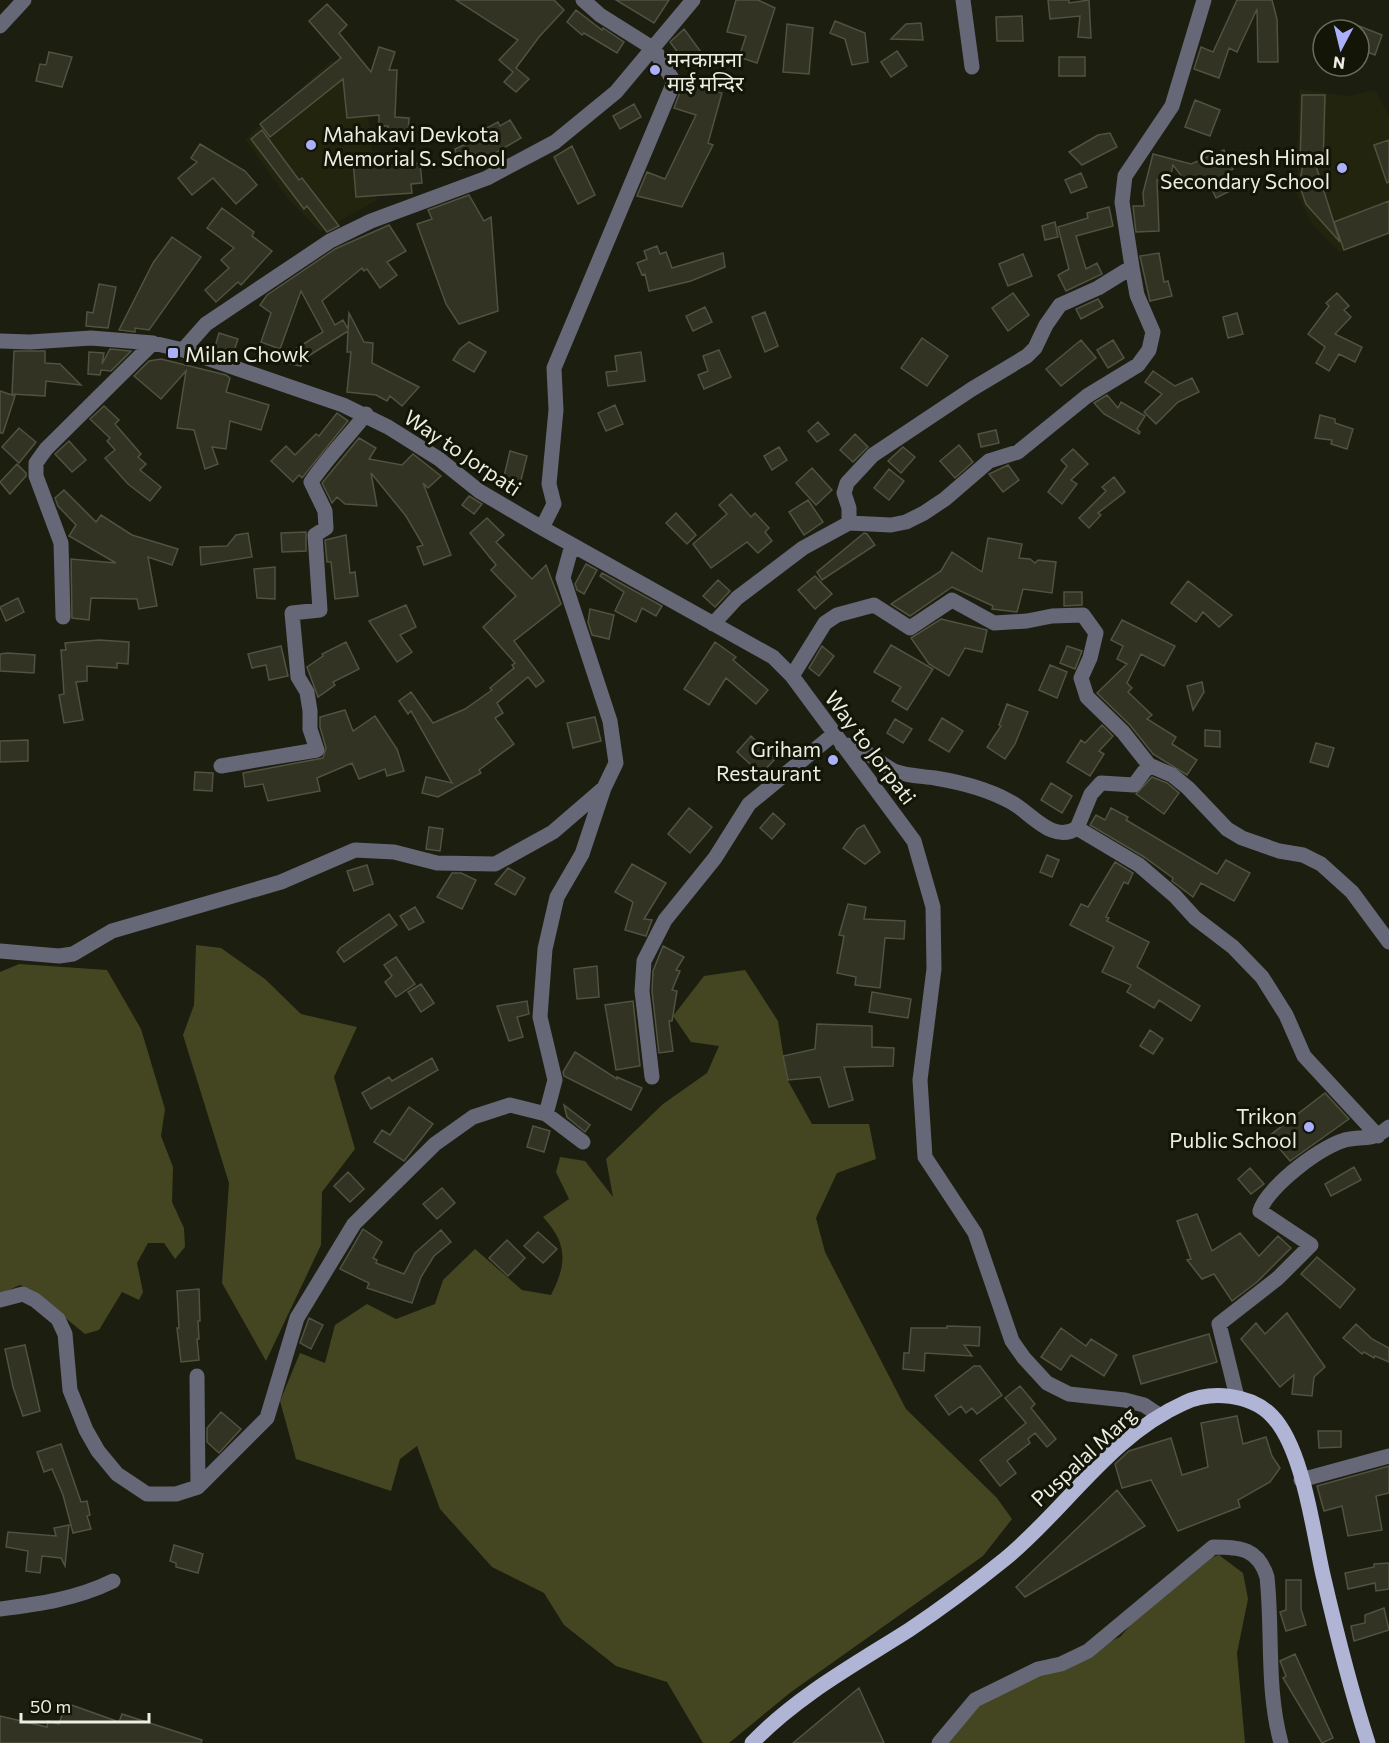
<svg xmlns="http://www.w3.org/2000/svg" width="1389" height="1743" font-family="Commissioner,'Noto Sans Devanagari',sans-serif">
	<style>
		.built { fill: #22240e }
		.forest { fill: #444622 }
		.building { fill: #323323; stroke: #515241; stroke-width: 1.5 }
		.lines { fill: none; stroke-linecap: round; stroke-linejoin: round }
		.minor { stroke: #666777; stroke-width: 15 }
		.major { stroke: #b0b4d5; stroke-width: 15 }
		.poi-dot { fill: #aab0fb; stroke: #131506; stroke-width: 2 }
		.labels { text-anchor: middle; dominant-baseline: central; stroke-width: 6; stroke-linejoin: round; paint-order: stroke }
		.poi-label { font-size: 21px; fill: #ecede3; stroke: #131506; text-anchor: start }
		.street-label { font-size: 21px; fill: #ecede3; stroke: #131506 }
	</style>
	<rect width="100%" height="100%" fill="#1c1e0f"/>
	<path class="built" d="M331 61 363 63 377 200 321 232 288 199 245 139Z
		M1299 89 1348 96 1375 90 1389 116V234L1340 252 1313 225 1296 193Z"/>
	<path class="forest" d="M196 945 221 948 265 979 301 1014 357 1027 334 1077 355 1149 322 1192 321 1245 266 1361 222 1283 229 1183 183 1035 194 1005Z
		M19 964 107 970 141 1029 165 1109 161 1136 173 1167 172 1202 184 1228 185 1247 175 1259 164 1243H148L137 1263 143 1292 139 1300 122 1292 99 1330 85 1334 30 1289 20 1285 0 1294V972Z
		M745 970 778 1021 787 1079 812 1124H869L876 1159 837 1173 816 1218 825 1252 906 1409 997 1498 1012 1519 983 1556 791 1692 729 1743H703L667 1682 616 1666 564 1625 544 1593 492 1567 440 1509 417 1446 400 1459 391 1491 296 1459 280 1401 300 1353 325 1363 335 1325 367 1304 396 1319 435 1304 443 1280 475 1249 522 1290 551 1295C567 1264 568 1244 543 1217L569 1199 556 1172 560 1157 585 1161 613 1197 606 1159 663 1104 707 1073 719 1046 691 1042 673 1016 704 976Z
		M1219 1555 1243 1573 1248 1599 1237 1653 1245 1743H943L963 1704 1120 1637 1182 1566Z"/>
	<path class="building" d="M456 0H554L564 10 539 37 516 68 529 79 516 92 504 82 513 72 499 60 518 40Z
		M616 0H669L654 23Z
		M736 0H758L775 8 757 63 739 57 746 36 727 32Z
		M1048 0H1069V3L1089 0 1091 38 1078 37 1080 16 1050 19Z
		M1237 0H1272L1277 19 1278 62H1258L1257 9 1237 52 1229 48 1219 78 1194 69 1201 47 1213 52Z
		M327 4 347 25 339 33 371 72 379 47 395 52 389 70H397L395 117 409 118 408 135 387 134 388 126H379V115L347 118 343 79 270 137 260 124 341 58 309 21Z
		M576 10 602 30 603 28 624 42 617 53 584 33 582 35 567 22Z
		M1022 16 1023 41H997L996 17Z
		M835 21 865 33 868 62 852 65 845 39 830 33Z
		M921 23 923 40 891 39 906 24Z
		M787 24 813 28 809 74 783 72Z
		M1359 26 1382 35 1375 55 1359 49Z
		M684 29 701 52 686 63 670 42Z
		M897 51 907 66 891 77 881 62Z
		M49 52 72 57 62 87 36 81 40 64 46 65Z
		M1059 57H1085V76H1059Z
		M683 84 722 93 708 143 713 145 682 207 637 196 647 172 665 179 696 115 674 108Z
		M1302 95H1325L1323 166H1316L1340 242 1306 204 1299 184 1303 165H1300Z
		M1195 100 1220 110 1210 136 1185 127Z
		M634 104 641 117 620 129 613 116Z
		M510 120 521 138 471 167 459 169 455 149 482 137 479 132 498 122 500 126Z
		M262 130 299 180 302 178 339 226 327 232 307 206 304 209 251 139Z
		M1110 133 1117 147 1082 165 1069 152 1098 135Z
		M1389 140V182L1387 183 1374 145Z
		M200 144 245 171 257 185 236 204 213 178 192 195 178 178 197 162 191 158Z
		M572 146 595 195 578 204 554 157Z
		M1224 150 1233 169 1226 172 1234 189 1216 198 1207 179 1192 190 1173 165 1169 183 1157 180 1159 231 1136 232 1133 206H1144L1143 193 1153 154 1191 164Z
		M370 158 371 167 420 163 422 183 411 184 412 193 356 197 353 160Z
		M1081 173 1087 187 1071 193 1065 180Z
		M469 195 484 221 491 217 498 311 459 324 446 304 417 224 432 219 428 210Z
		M1389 201V233L1344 250 1334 222Z
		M1109 207 1113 226 1076 236 1086 269 1097 263 1102 274 1066 291 1058 275 1069 269 1058 227 1088 218 1087 213Z
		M222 208 254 232 252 236 272 251 241 285 238 282 216 302 205 290 229 268 221 260 234 248 207 228Z
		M1055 222 1058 237 1045 240 1042 226Z
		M389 225 406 251 387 262 397 275 380 288 367 269 364 271 362 268 322 301 335 325 343 320 348 329 349 313 364 342 373 343 372 363 419 387 402 406 390 396 387 401 376 395 347 392 351 352H347L348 331 302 360 301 366 276 361 323 332 301 291 280 349 261 342 271 313 260 305 267 295 335 249Z
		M172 237 201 257 149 330 135 328V332L119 330 153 263Z
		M657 246 660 254 666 252 672 268 723 253 725 267 691 281 649 291 645 274 642 275 637 263 647 259 644 251Z
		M1159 253 1164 282 1168 281 1172 296 1150 301 1140 256Z
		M1023 254 1032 276 1008 286 999 264Z
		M99 284 116 287 108 328 86 326 87 312 93 313Z
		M1013 293 1029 315 1008 331 992 308Z
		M1337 293 1349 306 1344 310 1351 317 1335 334 1362 347 1355 362 1339 354 1329 371 1316 363 1325 347 1308 334 1329 306 1326 303Z
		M1098 299 1103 307 1081 319 1076 309Z
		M705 307 712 322 693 331 686 316Z
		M765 312 778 346 765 352 752 317Z
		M1237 313 1243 334 1228 338 1223 317Z
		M219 333 238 339 232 357 214 350Z
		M922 338 948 356 927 386 901 368Z
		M1081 340 1096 358 1061 386 1046 369Z
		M1113 340 1124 358 1108 368 1097 350Z
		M469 342 486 352 474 372 453 360 460 349Z
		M110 349 131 351 111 371 101 370 100 375 88 374 89 352 104 353 102 364Z
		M719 350 731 377 704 389 698 375 708 371 703 356Z
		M14 351H45V363L60 364 81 385 46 381 45 396 12 394Z
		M641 352 645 381 608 386 606 372 617 371 615 356Z
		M161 359 226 375 230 378 226 392 269 405 261 430 230 421 226 449 212 447 218 464 205 469 194 430 177 428 186 371 161 399 134 376 149 361Z
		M1153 371 1175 386 1192 378 1199 392 1178 402 1156 424 1144 412 1162 394 1145 382Z
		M0 391 15 396 3 433H0Z
		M1107 395 1118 408 1121 402 1145 416 1137 429 1140 432 1139 434 1104 414 1094 403Z
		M615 405 623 424 606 431 598 413Z
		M104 406 119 420 115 424 141 454 138 457 146 464 140 470 161 487 150 501 128 484 105 458 115 450 107 441 110 438 90 419Z
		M337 413 348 421 302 478 299 475 293 482 271 461 286 446 295 455 316 434 319 436Z
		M1320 415 1335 419V423L1353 429 1347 449 1331 444 1332 440 1315 438Z
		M818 422 829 434 817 442 808 431Z
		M19 428 36 442 19 463 2 447Z
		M996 430 999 443 981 447 978 434Z
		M855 434 868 447 853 462 840 450Z
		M359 438 376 448 369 459 402 465 413 454 441 476 428 488 423 483 451 555 424 565 417 547 423 545 406 516 371 473 377 506 345 504 337 497 332 503 322 483Z
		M69 441 86 460 72 472 55 454Z
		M959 445 973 462 955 478 940 461Z
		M779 447 787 460 772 470 764 456Z
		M903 447 915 457 901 473 888 461Z
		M1073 449 1088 464 1071 480 1077 484 1062 504 1048 492 1067 466 1061 460Z
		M510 451 527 456 519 488 502 485Z
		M17 464 26 473V476L10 494 0 482Z
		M1008 465 1019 480 1003 492 989 474Z
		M812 468 832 490 816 505 796 483Z
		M889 469 904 481 889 500 874 488Z
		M1114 477 1125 492 1098 513 1101 515 1089 528 1079 518 1106 491 1102 487Z
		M64 490 96 522 101 515 132 535 178 549 172 565 148 557 157 606 139 609 137 599 91 598 89 620 72 618 71 559 116 563 69 536 76 525 58 506 55 498Z
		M731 494 751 517 755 513 769 528 765 532 772 541 758 553 747 542 711 568 693 544 727 514 719 505Z
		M469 496 482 504 474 514 462 505Z
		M808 500 823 522 804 535 789 512Z
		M676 513 696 535 687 544 666 523Z
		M487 518 504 535 496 542 532 579 546 565 561 604 514 641 544 681 536 687 528 677 497 703 503 713 495 718 514 744 479 770 481 773 438 797 422 793 426 777 452 783 411 711 408 714 399 701 411 692 433 723 465 709 492 690 490 688 514 668 512 665 515 663 483 627 516 596 491 570 496 565 470 533Z
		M306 532V551L282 552 281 533Z
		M248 533 252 557 201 565 200 547 227 546 236 535Z
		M864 533 867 534 875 545 822 580 817 572Z
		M346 535 350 573 355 572 358 596 335 599 331 562H327L325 540Z
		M988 538 1022 544 1019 558 1030 559 1035 563 1038 560 1056 562 1052 593 1023 589 1017 612 992 609 993 606 952 587 910 616 891 604 941 571 952 552 982 572Z
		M586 564 597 570 584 594 577 590 575 584Z
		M275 567V599L257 598 254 569Z
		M602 573 662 606 656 616 642 608 636 622 615 611 624 592 600 576Z
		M815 576 832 594 815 609 798 590Z
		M718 580 730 591 715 607 703 596Z
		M1188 581 1232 615 1219 627 1203 612 1196 622 1171 603Z
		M1064 592H1082V605L1064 606Z
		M18 598 24 612 6 621 0 607Z
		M406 605 416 627 400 635 412 652 397 662 369 621Z
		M590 609 614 615 609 639 592 635 588 622Z
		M941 619 987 630 982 652 965 648 949 676 929 664 911 638Z
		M1122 620 1175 646 1164 666 1141 654 1127 683 1132 688 1128 692 1152 715 1147 719 1176 737 1172 744 1197 760 1187 775 1153 754 1130 725 1097 693 1127 664 1117 659 1123 646 1111 640Z
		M99 640 129 642 128 664 117 663V668L87 666V681L76 682 83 720 64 723 59 695 64 694 61 650H66L65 643Z
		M346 642 359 669 333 682 335 685 318 697 307 667 323 656 322 654Z
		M715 642 736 657 733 660 768 690 756 704 726 678 709 705 684 689Z
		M891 645 933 669 907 710 892 701 901 687 874 672Z
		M281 646 288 676 269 680 266 665 252 668 248 654Z
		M822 646 834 656 819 676 809 668Z
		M1067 646 1082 651 1075 669 1060 663Z
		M8 653 35 655 34 673 0 671V654Z
		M1050 665 1067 672 1057 698 1039 690Z
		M1202 682 1204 692 1193 710 1187 686Z
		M1007 704 1028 712 1015 744 1005 759 987 747 1001 726 999 725Z
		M345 710 353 731 375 716 397 749 404 771 387 776 385 769 359 779 352 763 317 778 320 791 268 801 263 784 245 787 243 773 323 758 326 748 320 727V717Z
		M595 717 601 741 573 748 567 723Z
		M942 718 963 731 949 752 929 740Z
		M895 719 912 729 903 743 887 733Z
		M1102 725 1113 736 1099 751 1104 754 1090 776 1067 762 1081 740 1085 743Z
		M1205 730 1220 731V747L1205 746Z
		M751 736 775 759 761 774 737 752Z
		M28 740V761L0 762V741Z
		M1316 743 1334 748 1328 767 1310 762Z
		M195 772 213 773 212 791 194 790Z
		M1152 777 1167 783 1179 793 1164 814 1136 794Z
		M1051 783 1072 796 1062 813 1041 800Z
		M689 808 712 827 690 853 668 834Z
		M1111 808 1128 817 1126 820 1217 874 1226 860 1250 873 1234 901 1201 883 1193 897 1172 881 1173 878 1144 857 1090 825 1096 815 1105 820Z
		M773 813 785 824 772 839 760 828Z
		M864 825 880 852 865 864 843 848 857 829Z
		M429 827 443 829 440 851 426 849Z
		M1047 855 1059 860 1052 877 1040 872Z
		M1115 862 1133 873 1128 884 1124 882 1106 917 1109 918 1107 921 1149 942 1137 967 1200 1006 1191 1021 1159 1000 1154 1008 1127 992 1131 985 1102 972 1114 947 1070 925 1081 904 1088 907Z
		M632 864 666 883 644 919 652 920 646 936 625 930 633 902 615 892Z
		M367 865 373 884 354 891 347 871Z
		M508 868 525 878 515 895 495 884Z
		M452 873H461L476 880 462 909 437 897Z
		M848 904 866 907 864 919 905 921 904 939 885 938 880 988 855 985 856 977 837 973 844 936 839 935Z
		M415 907 424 922 409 930 400 916Z
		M389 914 397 925 344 962 337 952 340 948Z
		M663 946 684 957 676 970 680 971 672 990 677 991 672 1021H669L673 1051 659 1053 652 991 653 971Z
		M396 957 415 984 396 997 385 982 392 976 384 965Z
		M597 966 599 997 577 999 574 969Z
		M421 984 434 1003 421 1012 408 992Z
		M872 992 911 999 908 1018 869 1012Z
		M527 1001 529 1014 517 1017 523 1037 509 1041 497 1006Z
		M633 1001 640 1066 616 1070 605 1005Z
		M817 1024 872 1026V1047L894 1048 893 1066 844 1067 853 1100 829 1107 820 1077 788 1080 783 1056 815 1049Z
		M1150 1030 1163 1039 1153 1054 1140 1046Z
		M575 1052 617 1079V1077L642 1088 631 1110 564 1076 563 1072Z
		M432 1058 438 1070 371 1109 362 1093 389 1077 392 1081Z
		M1325 1093 1349 1119 1290 1161 1269 1136Z
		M564 1105 590 1125 585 1132 567 1117Z
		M409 1107 433 1124 404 1161 374 1142 382 1130 390 1135Z
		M533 1126 550 1131 544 1152 527 1147Z
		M1354 1167 1361 1180 1331 1196 1325 1184Z
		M1250 1168 1264 1184 1251 1194 1238 1179Z
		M348 1172 364 1189 350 1202 334 1186Z
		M442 1188 455 1203 437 1219 423 1204Z
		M1197 1214 1212 1251 1240 1233 1259 1256 1278 1236 1291 1248 1257 1282 1232 1301 1214 1274 1202 1279 1187 1260 1191 1259 1177 1221Z
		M363 1229 382 1242 373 1258 377 1260 376 1263 404 1274 415 1253 441 1230 451 1242 434 1256 421 1277 412 1303 367 1288 369 1283 340 1269Z
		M538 1232 557 1249 543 1263 524 1246Z
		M507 1240 525 1258 508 1276 489 1258Z
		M1317 1257 1355 1289 1340 1308 1301 1274Z
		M199 1289 200 1321H198L199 1339H197L199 1360 181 1362 177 1328H179L177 1291Z
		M1287 1313 1325 1367 1314 1377 1312 1396 1292 1394 1294 1375 1280 1387 1241 1339 1256 1323 1265 1334Z
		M309 1318 323 1325 311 1349 300 1343Z
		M1356 1324 1372 1339 1389 1348V1362L1375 1356 1374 1358 1364 1352 1362 1354 1343 1338Z
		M947 1326 980 1327 979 1346 964 1345 972 1356 925 1353 924 1371 903 1369 904 1353H909L911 1328H947Z
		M1061 1328 1086 1346 1091 1339 1117 1355 1104 1376 1071 1355 1061 1370 1041 1357Z
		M1209 1334 1217 1362 1141 1384 1133 1356Z
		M25 1345 40 1411 23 1416 13 1387 5 1349Z
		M974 1366H980L1002 1395 977 1414 972 1408 966 1413 961 1406 949 1415 935 1396Z
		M1020 1386 1035 1404 1031 1408 1056 1439 1047 1447 1035 1433 1028 1439 1030 1443 1007 1461 1016 1473 1000 1486 980 1460 1026 1423 1005 1398Z
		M221 1412 241 1429 219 1453 207 1442V1428Z
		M1237 1416 1243 1444 1266 1437 1272 1456 1280 1468 1270 1482 1238 1500 1240 1507 1178 1531 1151 1480 1122 1488 1115 1464 1129 1451 1171 1438 1182 1475 1208 1467 1201 1423Z
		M1318 1431H1341V1447L1319 1448Z
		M61 1444 81 1502 87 1501 90 1515 87 1516 91 1529 73 1533 63 1495 52 1469 44 1472 37 1452Z
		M1389 1466V1493L1376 1496 1382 1530 1348 1536 1342 1506 1324 1511 1317 1486Z
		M1117 1490 1145 1526 1025 1597 1016 1587Z
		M69 1525 65 1566 61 1558 42 1556 40 1573 26 1571 28 1551 6 1547 8 1532 56 1536 54 1528Z
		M174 1545 203 1554 198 1573 176 1567V1563L170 1561Z
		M1389 1563V1589L1376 1591 1375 1583 1348 1589 1345 1573 1374 1567V1564Z
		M1286 1580H1301V1609L1306 1625 1286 1631 1280 1612 1286 1610Z
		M1384 1608 1389 1630 1354 1641 1351 1626 1365 1623V1615Z
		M1295 1654 1333 1738 1322 1743 1283 1678 1286 1676 1280 1661Z
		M859 1688 884 1743H793Z
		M66 1703 119 1722 122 1714 202 1740 201 1743H0V1716L47 1727 48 1721 59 1724Z"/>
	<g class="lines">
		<path class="minor" d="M963 0 972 67
			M0 26 24 0
			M0 341 30 342 91 338 153 343 183 350 343 405 388 427 439 459 479 491 542 528 773 657 792 676 914 841 933 907 934 969 920 1080 925 1157 975 1233 1012 1341 1024 1358 1047 1383 1069 1394 1125 1400 1144 1405 1159 1415
			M183 350 206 324 330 241 371 221 487 178 555 142 616 92 693 0
			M849 523V508L844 493 847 483 873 455 972 389 1027 356 1035 348 1046 325 1060 305 1098 288 1132 267 1122 202 1125 176 1172 106 1204 0
			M542 528 554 504 549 484 556 410 554 368 674 82 654 49 600 15 583 0
			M63 617 61 543 36 476V463L46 449 153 343
			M713 624 737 598 803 548 849 523 891 525 906 522 924 513 945 499 989 461 1018 452 1087 396 1138 365 1149 350 1153 332 1137 295 1132 267
			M792 676 825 623 837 615 874 605 910 628 952 600 994 623 1027 621 1052 616 1083 615 1096 633 1090 658 1081 678 1087 697 1123 732 1149 765 1172 775 1188 788 1227 829 1242 838 1279 851 1303 855 1321 864 1352 892 1389 942
			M842 745C863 744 876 762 894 771 907 776 921 776 935 778 959 782 987 789 1009 801 1029 810 1052 845 1077 828L1091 794 1101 783 1134 785 1149 765
			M221 766 317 750 310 729V711L307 692 298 677 292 613 320 610 315 535 326 528 325 511 311 482C328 457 348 437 366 414
			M1077 828 1139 865 1175 896 1195 918 1233 947 1262 977 1286 1015 1304 1056 1378 1136
			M0 951 59 956 73 954 112 931 281 882 355 850 394 852 437 863 495 864 553 832 604 788
			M652 1077 642 991 644 961 665 920 715 858 749 804 834 734
			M546 1114 583 1142
			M0 1300 23 1294 35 1300 58 1319 65 1334 70 1390 86 1430 98 1451 117 1474 147 1494H176L198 1487 267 1418 297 1318 354 1224 435 1144 473 1117 510 1105 546 1114 555 1080 540 1017 545 949 557 897 582 854 604 788 616 763 610 721 563 578 572 545
			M197 1376 198 1487
			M1237 1397 1219 1324 1278 1278 1311 1245 1260 1211C1266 1188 1325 1142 1350 1139 1369 1136 1372 1141 1389 1127
			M1301 1480 1389 1456
			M0 1609C40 1604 76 1599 113 1581
			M939 1743 975 1700 1038 1669 1061 1664 1088 1651 1213 1547C1240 1547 1258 1548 1267 1577 1273 1633 1266 1688 1281 1743"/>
		<path class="major" d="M752 1743C797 1696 854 1665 909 1630 942 1608 974 1584 1005 1559 1066 1509 1110 1436 1184 1403 1211 1390 1251 1394 1272 1416 1303 1448 1313 1531 1323 1575 1336 1631 1350 1688 1368 1743"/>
	</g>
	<g class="poi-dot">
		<circle cx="655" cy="70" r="6"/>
		<circle cx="311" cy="145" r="6"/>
		<circle cx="1342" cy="168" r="6"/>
		<rect x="167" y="347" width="12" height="12" rx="3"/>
		<circle cx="833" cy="760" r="6"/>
		<circle cx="1309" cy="1127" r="6"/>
	</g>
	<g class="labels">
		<g class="poi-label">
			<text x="667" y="58">मनकामना<tspan x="667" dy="24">माई मन्दिर</tspan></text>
			<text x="323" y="133">Mahakavi Devkota<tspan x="323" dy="24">Memorial S. School</tspan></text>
			<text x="1330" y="156" text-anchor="end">Ganesh Himal<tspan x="1330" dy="24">Secondary School</tspan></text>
			<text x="185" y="353">Milan Chowk</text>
			<text x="821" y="748" text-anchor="end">Griham<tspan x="821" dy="24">Restaurant</tspan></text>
			<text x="1297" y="1115" text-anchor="end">Trikon<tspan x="1297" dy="24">Public School</tspan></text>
		</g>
		<g class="street-label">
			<text transform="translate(463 452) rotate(34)">Way to Jorpati</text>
			<text transform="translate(871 747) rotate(53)">Way to Jorpati</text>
			<text transform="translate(1083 1456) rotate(-43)">Puspalal Marg</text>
		</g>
	</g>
	<g transform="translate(1341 48) rotate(187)"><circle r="28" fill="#131506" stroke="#6a6b5e" stroke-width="1.5"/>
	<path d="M0-4.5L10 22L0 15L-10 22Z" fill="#aab0fb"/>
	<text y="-9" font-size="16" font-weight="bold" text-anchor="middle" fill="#ecede3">N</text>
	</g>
	<path d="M21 1713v9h128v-9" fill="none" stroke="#ecede3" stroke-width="3"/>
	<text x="30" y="1713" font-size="18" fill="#ecede3" stroke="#131506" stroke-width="4.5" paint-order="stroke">50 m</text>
</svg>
